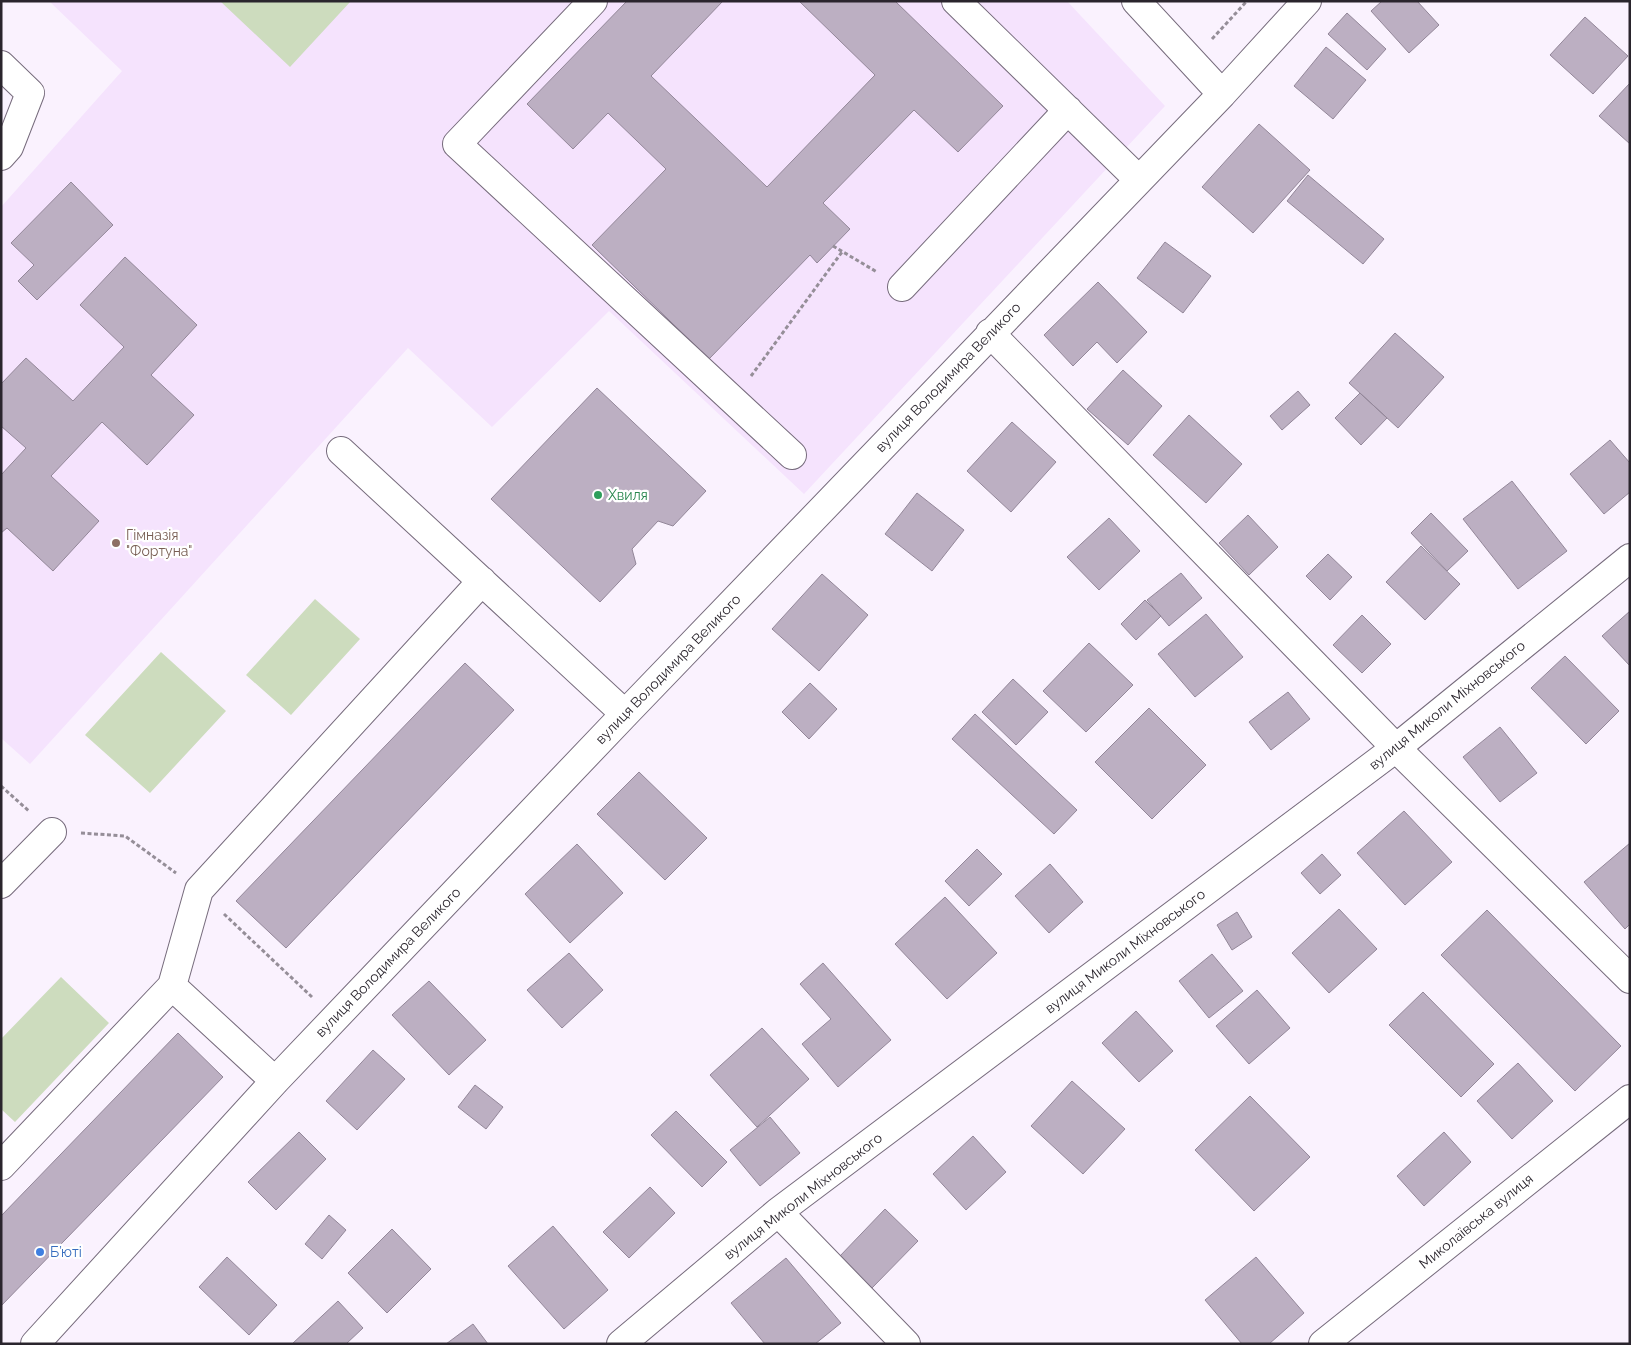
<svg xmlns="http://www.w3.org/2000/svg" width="1631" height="1345" font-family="Raleway,sans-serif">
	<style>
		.built { fill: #f5e3fd }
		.green { fill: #cddcbe }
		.building { fill: #bcafc2; stroke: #938799 }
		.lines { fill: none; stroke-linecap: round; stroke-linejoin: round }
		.minor-casing { stroke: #766b7c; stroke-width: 30 }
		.path { stroke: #958e98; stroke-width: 3; stroke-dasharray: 4 2.5; stroke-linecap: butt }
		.minor { stroke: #fff; stroke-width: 28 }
		.leisure-dot { fill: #2e9e5b; stroke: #fff; stroke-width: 2 }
		.education-dot { fill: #8d6e63; stroke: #fff; stroke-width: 2 }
		.shop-dot { fill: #3f7fe0; stroke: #fff; stroke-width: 2 }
		.labels { text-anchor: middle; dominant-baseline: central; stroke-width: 4.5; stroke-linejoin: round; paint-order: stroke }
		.street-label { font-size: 14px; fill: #2a252d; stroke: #fff }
		.leisure-label { font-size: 14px; fill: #27864d; stroke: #fff; text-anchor: start }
		.education-label { font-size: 14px; fill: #785e54; stroke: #fff; text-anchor: start }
		.shop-label { font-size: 14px; fill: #366cbe; stroke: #fff; text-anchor: start }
	</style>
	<rect width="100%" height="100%" fill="#faf2fe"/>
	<path class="built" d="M49 1H1067L1165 106 804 494 609 311 492 427 408 348 30 764 1 738V207L122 71Z"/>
	<path class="green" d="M220 1H351L290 67Z
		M315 599 360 639 291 715 246 675Z
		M161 652 226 711 150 793 85 735Z
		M61 977 109 1023 15 1122 1 1109V1039Z"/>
	<path class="building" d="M627 1H723L651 76 767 187 875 75 799 1H895L1003 106 958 152 914 110 823 203 850 229 817 263 810 255 709 359 592 245 666 169 608 113 573 149 527 104Z
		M1382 1H1417L1439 25 1409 53 1371 11Z
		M1347 13 1386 49 1367 70 1328 34Z
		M1585 17 1628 56 1593 94 1550 55Z
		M1326 47 1366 80 1333 119 1294 86Z
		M1630 83V144L1599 116Z
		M1259 124 1310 170 1253 233 1202 187Z
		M1308 175 1384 239 1363 264 1287 201Z
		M71 182 113 225 37 300 18 281 34 265 11 243Z
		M1165 242 1211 276 1183 313 1137 278Z
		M125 257 197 325 151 375 194 415 147 465 102 422 51 476 99 521 53 571 7 528 1 533V475L26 448 1 426V384L26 358 73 401 124 347 80 305Z
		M1098 282 1147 332 1117 363 1097 342 1073 366 1044 335Z
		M1395 333 1444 377 1398 428 1349 383Z
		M1123 370 1162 406 1128 445 1087 409Z
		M597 388 706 491 673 526 658 521 632 549 636 564 600 602 491 499Z
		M1298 391 1310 405 1282 430 1270 416Z
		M1360 393 1387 418 1361 445 1335 418Z
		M1189 415 1242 464 1206 503 1153 455Z
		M1012 422 1056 462 1011 512 967 471Z
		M1610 440 1630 463V492L1604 514 1570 474Z
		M1512 481 1567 551 1518 589 1463 519Z
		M917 493 964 530 932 571 885 534Z
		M1431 513 1468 551 1447 571 1411 533Z
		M1248 515 1278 547 1249 575 1219 543Z
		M1109 518 1140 551 1099 590 1067 557Z
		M1421 546 1460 584 1425 620 1386 582Z
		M1328 554 1352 577 1330 600 1306 576Z
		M1181 573 1202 598 1169 626 1147 600Z
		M822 574 868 615 819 671 772 629Z
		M1145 600 1161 616 1136 640 1121 624Z
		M1630 611V666L1602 636Z
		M1206 614 1243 657 1195 697 1158 654Z
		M1362 615 1391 644 1362 673 1333 645Z
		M1089 643 1133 685 1086 732 1043 691Z
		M1565 656 1619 711 1586 744 1531 688Z
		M465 663 514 710 286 948 236 901Z
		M1013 679 1048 712 1016 745 982 712Z
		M810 683 837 709 809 739 782 712Z
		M1288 692 1310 719 1271 750 1249 722Z
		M1149 708 1206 765 1152 819 1095 762Z
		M975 714 1077 810 1054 834 952 739Z
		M1500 727 1537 773 1500 802 1463 757Z
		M639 772 707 838 665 880 597 814Z
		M1404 811 1452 862 1405 905 1357 853Z
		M1630 843V924L1625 929 1584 882Z
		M577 844 623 893 570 943 525 894Z
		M977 849 1002 874 969 906 945 881Z
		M1322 854 1341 875 1320 894 1301 873Z
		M1050 864 1083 902 1049 933 1015 896Z
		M945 897 997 953 947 999 895 944Z
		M1339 909 1377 949 1329 993 1292 953Z
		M1487 910 1621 1046 1575 1091 1441 955Z
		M1237 912 1252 937 1232 950 1217 925Z
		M569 953 603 990 562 1028 527 990Z
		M1212 954 1243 991 1209 1018 1179 981Z
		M823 963 891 1040 838 1087 802 1044 831 1019 800 984Z
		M429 981 486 1040 449 1075 392 1015Z
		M1257 990 1290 1028 1249 1064 1216 1026Z
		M1423 992 1494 1064 1461 1097 1389 1025Z
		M1136 1011 1173 1051 1139 1082 1102 1043Z
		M762 1028 809 1079 757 1127 710 1075Z
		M178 1033 223 1077 1 1306V1216Z
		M373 1050 405 1079 357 1130 326 1101Z
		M1518 1063 1553 1101 1512 1139 1477 1101Z
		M1072 1081 1125 1129 1083 1174 1031 1126Z
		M475 1085 503 1107 486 1129 458 1107Z
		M1250 1096 1310 1157 1254 1211 1195 1150Z
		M676 1111 727 1162 702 1187 651 1135Z
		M770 1117 800 1153 760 1186 730 1150Z
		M299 1132 326 1159 276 1210 248 1182Z
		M1444 1132 1471 1162 1424 1206 1397 1176Z
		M973 1136 1006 1172 966 1210 933 1174Z
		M650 1187 675 1213 629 1258 603 1232Z
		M885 1209 918 1241 872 1288 839 1257Z
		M329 1215 346 1230 322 1259 305 1244Z
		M553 1226 608 1290 564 1329 508 1266Z
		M392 1229 431 1269 387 1313 348 1273Z
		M227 1257 277 1305 249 1335 199 1287Z
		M1256 1257 1304 1313 1269 1344H1242L1205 1300Z
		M786 1258 841 1323 815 1344H765L731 1303Z
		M338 1301 363 1328 346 1344H292Z
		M473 1324 488 1344H446Z"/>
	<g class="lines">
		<g class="minor-casing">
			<path id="minor" d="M593 1 457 144 792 455
				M956 1 1139 180
				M1136 1 1222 94
				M1 65 30 93 9 147 1 156
				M902 287 1068 110
				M990 333 1396 748 1630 979
				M341 451 625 714
				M1 884 52 832
				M172 986 275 1081
				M1 1166 172 986 199 890 482 581
				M778 1212 906 1344
				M35 1344 275 1081 625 714 1222 94 1307 1
				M621 1344 778 1212 1396 748 1630 558
				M1323 1344 1630 1099"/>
		</g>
		<path class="path" d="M1212 39 1247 1
			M833 246 877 272
			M751 376 842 252
			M1 786 30 812
			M81 833 125 836 176 873
			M224 914 312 997"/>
		<use href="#minor" class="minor"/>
	</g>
	<circle class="leisure-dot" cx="598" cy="495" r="5"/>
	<circle class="education-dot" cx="116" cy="543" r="5"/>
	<circle class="shop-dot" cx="40" cy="1252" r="5"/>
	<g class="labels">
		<g class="street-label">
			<text transform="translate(948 377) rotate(-46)">вулиця Володимира Великого</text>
			<text transform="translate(668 669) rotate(-46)">вулиця Володимира Великого</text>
			<text transform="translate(1447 705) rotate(-39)">вулиця Миколи Міхновського</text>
			<text transform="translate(1125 951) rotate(-37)">вулиця Миколи Міхновського</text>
			<text transform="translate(388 962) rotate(-46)">вулиця Володимира Великого</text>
			<text transform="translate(803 1196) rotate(-38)">вулиця Миколи Міхновського</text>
			<text transform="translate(1476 1221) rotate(-39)">Миколаївська вулиця</text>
		</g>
		<g class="leisure-label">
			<text x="608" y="495">Хвиля</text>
		</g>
		<g class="education-label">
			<text x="126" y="535">Гімназія<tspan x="126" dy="16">"Фортуна"</tspan></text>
		</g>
		<g class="shop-label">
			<text x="50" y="1252">Б’юті</text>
		</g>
	</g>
	<rect width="1631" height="1345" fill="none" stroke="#2a252d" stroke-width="5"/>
</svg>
